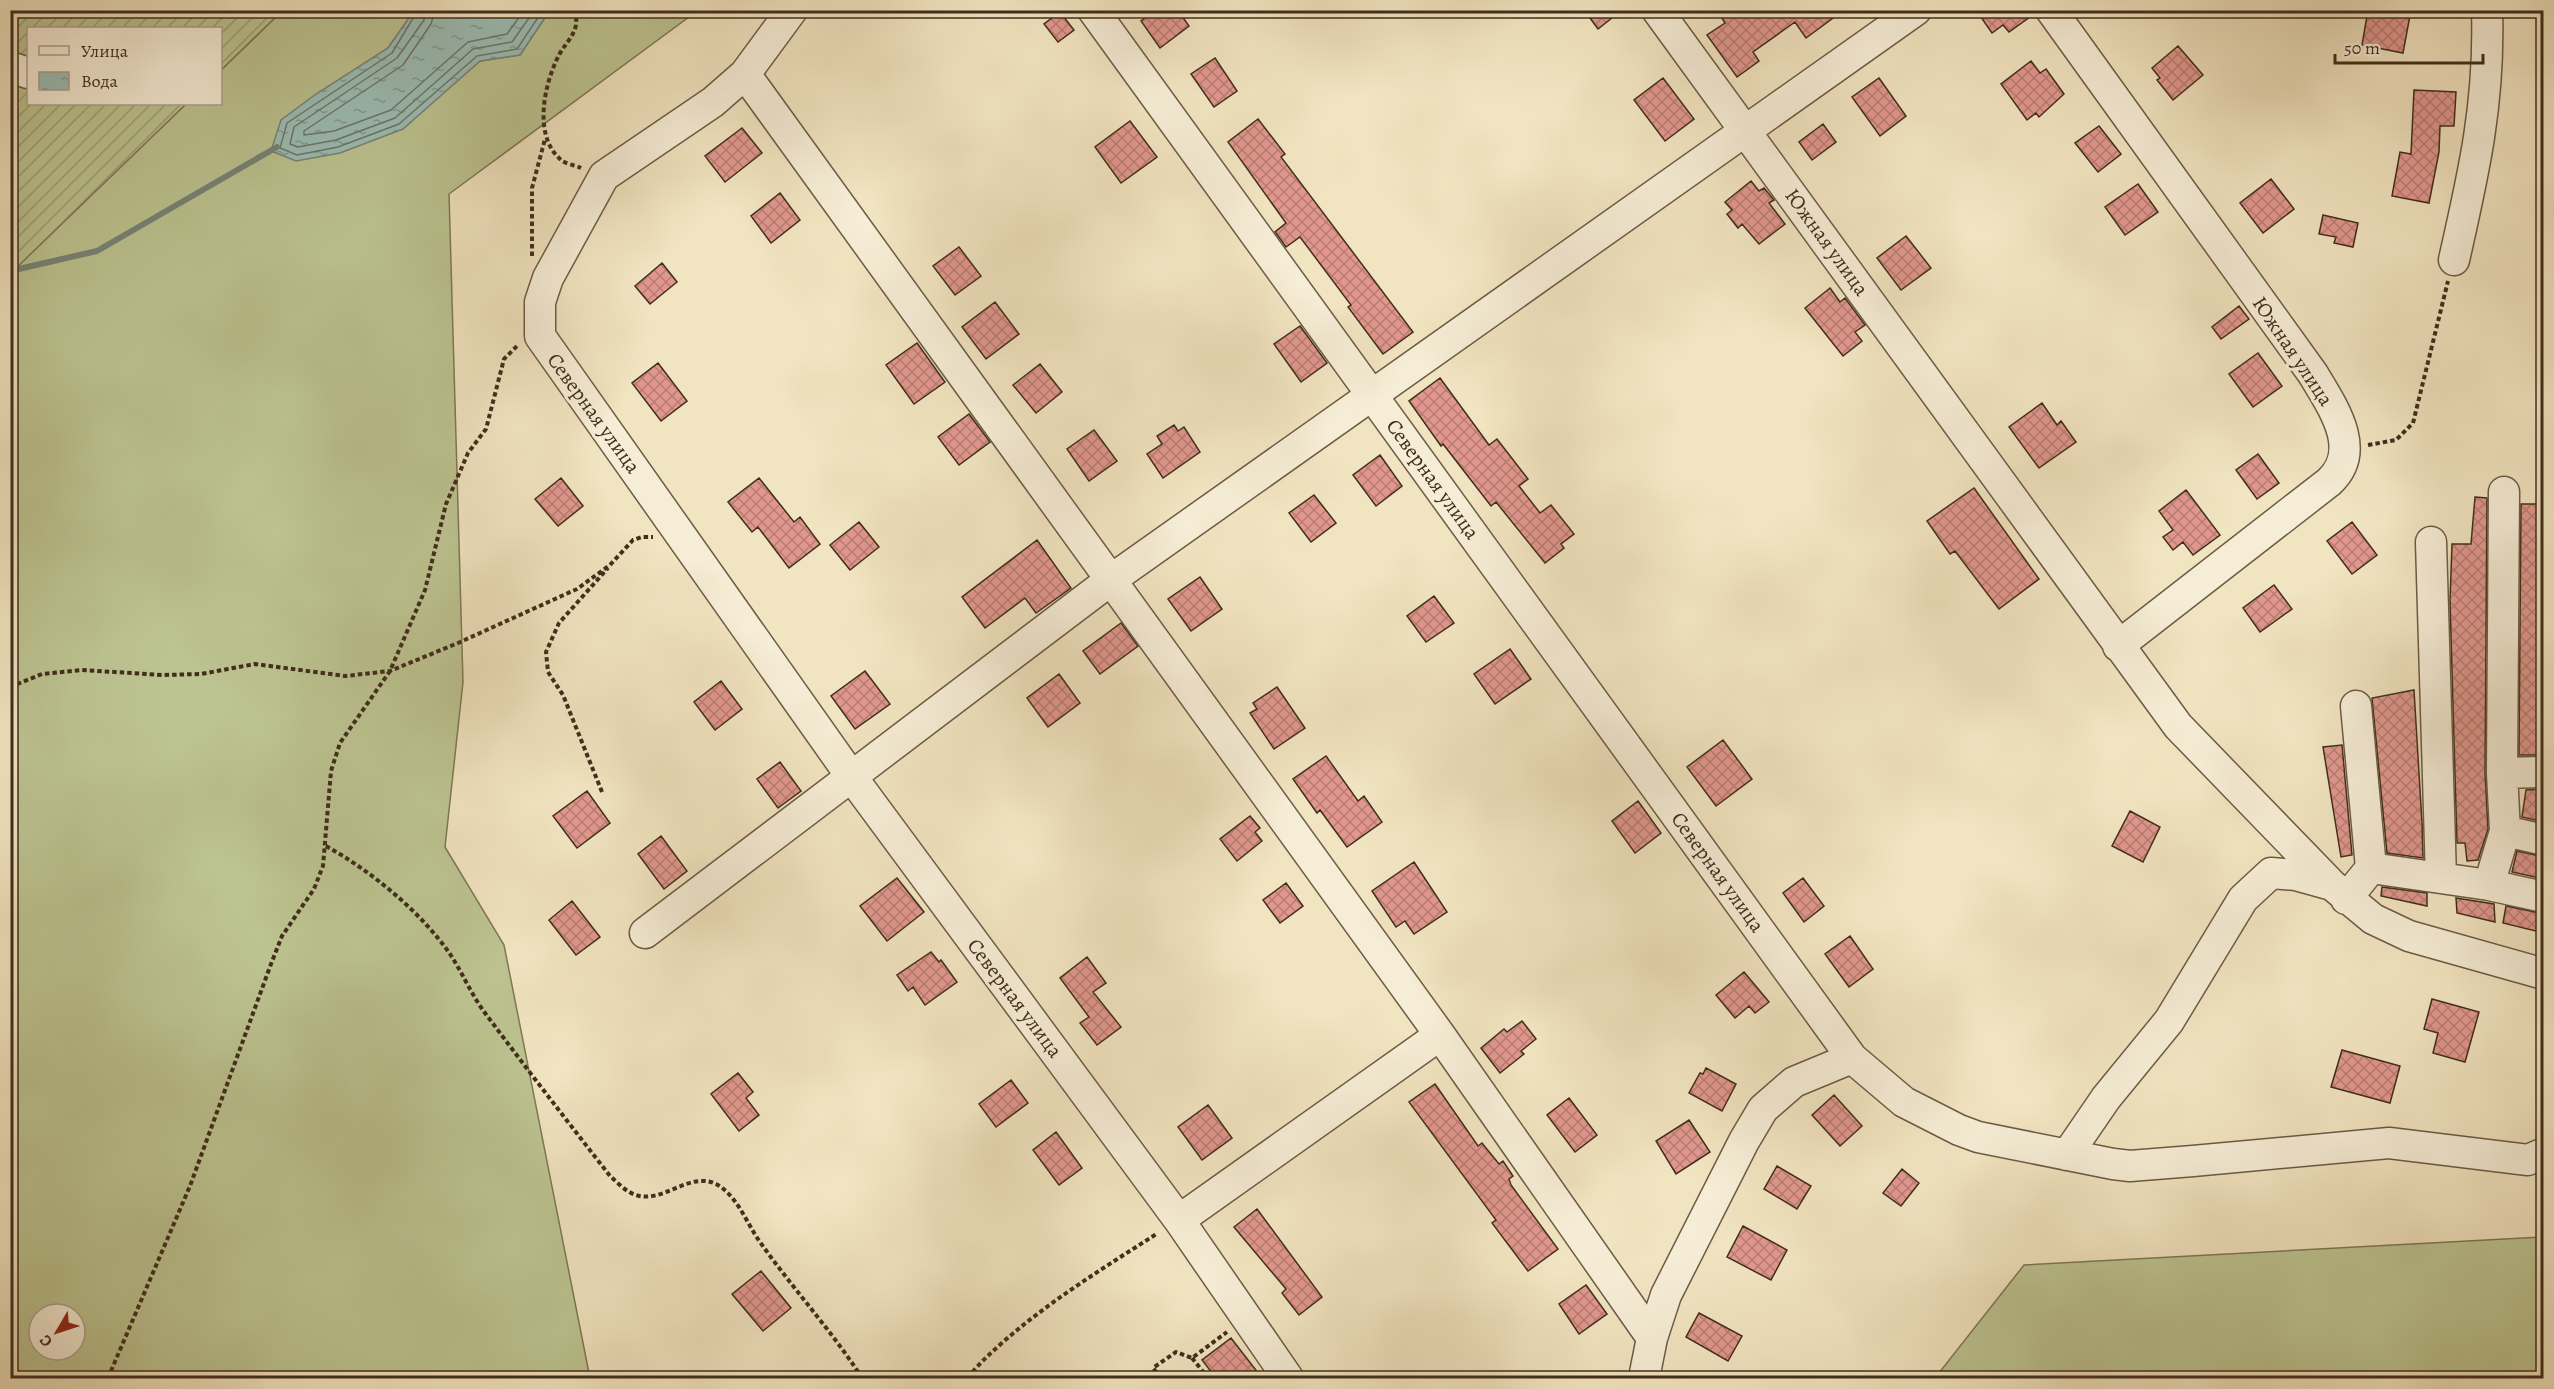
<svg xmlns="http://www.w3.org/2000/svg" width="2554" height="1389" font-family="Alegreya,serif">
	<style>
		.grass { fill: #bcc491; stroke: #7e7856; stroke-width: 1.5; fill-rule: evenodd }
		.garden { fill: url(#garden-furrows); stroke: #7e7856; stroke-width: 1.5 }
		.water { fill: url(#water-ripples); stroke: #778478; stroke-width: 1.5 }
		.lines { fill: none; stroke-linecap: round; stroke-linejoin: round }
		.shore { stroke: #6e7668; stroke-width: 1.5 }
		.stream { stroke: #778478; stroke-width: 6 }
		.building { fill: url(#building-cross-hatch); stroke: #402d1b; stroke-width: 1.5 }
		.minor-casing { stroke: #6c5b44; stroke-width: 33 }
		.path { stroke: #402d1b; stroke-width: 4; stroke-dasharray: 4.5 3; stroke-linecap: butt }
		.minor { stroke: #f6edd6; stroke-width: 30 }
		.labels { text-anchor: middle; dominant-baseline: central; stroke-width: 6; stroke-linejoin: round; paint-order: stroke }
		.street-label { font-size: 21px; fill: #402d1b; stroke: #f6edd6 }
	</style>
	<defs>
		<pattern id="garden-furrows" width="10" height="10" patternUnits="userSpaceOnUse" patternTransform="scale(1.5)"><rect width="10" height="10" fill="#bcc491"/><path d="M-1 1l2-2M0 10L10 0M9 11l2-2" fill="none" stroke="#9aa076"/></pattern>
		<pattern id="water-ripples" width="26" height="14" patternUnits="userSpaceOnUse" patternTransform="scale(1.5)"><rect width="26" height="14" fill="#9bbeb6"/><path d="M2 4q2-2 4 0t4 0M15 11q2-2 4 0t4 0" fill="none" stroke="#809b93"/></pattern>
		<pattern id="building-cross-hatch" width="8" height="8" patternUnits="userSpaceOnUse" patternTransform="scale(1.5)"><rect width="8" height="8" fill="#e1978e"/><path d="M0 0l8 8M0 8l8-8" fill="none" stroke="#b87c73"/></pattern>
	</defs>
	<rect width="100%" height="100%" fill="#f1e4c0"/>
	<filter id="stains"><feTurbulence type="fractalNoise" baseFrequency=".00333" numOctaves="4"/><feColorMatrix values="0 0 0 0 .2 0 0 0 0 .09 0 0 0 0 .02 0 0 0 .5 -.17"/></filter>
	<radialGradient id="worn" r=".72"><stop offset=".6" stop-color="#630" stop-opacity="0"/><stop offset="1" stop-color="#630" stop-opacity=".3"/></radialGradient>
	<path class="grass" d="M282 11H414L388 48 355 71 443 93 480 61 520 55 544 19 542 11H697L449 194 463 682 445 847 504 945 590 1378H11L10 273 186 104H220L221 70ZM39 1314H75V1350H39Z
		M2543 1237V1378H1935L2024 1265Z"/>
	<path class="garden" d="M11 11H282L221 70 220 28H28V104H186L11 273Z"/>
	<path class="water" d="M414 11H542L544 19 520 55 480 61 403 129 340 153 296 161 271 151 281 120 316 94 388 48Z"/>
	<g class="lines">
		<path class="shore" d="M418 10 392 53 287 123 280 148 297 155 338 147 399 124 477 56 517 49 537 19 536 10
			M426 10 424 20 397 58 294 127 290 144 298 147 336 140 395 118 473 49 512 42 529 18V10
			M435 10 431 24 403 65 304 131V135L334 131 391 110 468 42 507 34 520 16V10"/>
		<path class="stream" d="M10 271 97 251 277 147"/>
	</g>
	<path class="building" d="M1155 10H1178L1189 26 1160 48 1141 21Z
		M1584 10H1622L1598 29Z
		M1717 10H1844L1806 38 1795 22 1753 52 1759 61 1737 77 1707 35 1725 23Z
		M1976 10H2034V14L2009 32 2003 25 1992 33Z
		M2368 10H2411L2403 53 2362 45Z
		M1060 12 1074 30 1058 42 1044 24Z
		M2178 46 2203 75 2173 100 2157 80 2160 78 2152 68Z
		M1215 58 1237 91 1214 107 1191 74Z
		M2031 61 2040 73 2046 69 2064 94 2039 117 2036 113 2027 120 2001 84Z
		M1663 78 1694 119 1665 141 1634 100Z
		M1879 78 1906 116 1880 136 1852 97Z
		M2414 90 2456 92 2454 126H2440L2439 152 2429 203 2392 196 2400 152 2411 154Z
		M1258 119 1285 154 1281 157 1413 332 1383 354 1348 307 1351 305 1300 237 1286 247 1275 232 1286 223 1228 142Z
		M1130 121 1157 157 1121 183 1095 147Z
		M1823 124 1836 142 1812 160 1799 142Z
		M2099 126 2121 154 2098 172 2075 143Z
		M742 128 762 153 725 182 705 156Z
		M2271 179 2294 209 2263 233 2240 203Z
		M1751 181 1759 191 1764 188 1774 200 1769 203 1785 224 1759 244 1742 224 1738 228 1727 214 1732 210 1725 202Z
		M2138 184 2158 212 2125 235 2105 207Z
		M780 193 800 220 771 243 751 216Z
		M2323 215 2358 223 2353 247 2334 243 2336 237 2319 234Z
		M1906 236 1931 268 1901 290 1877 258Z
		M959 247 981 276 955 295 933 266Z
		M662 263 677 282 650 304 635 286Z
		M1830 288 1840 302 1845 298 1865 325 1855 332 1862 341 1843 356 1805 308Z
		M995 302 1019 334 986 359 962 327Z
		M2239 306 2249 319 2221 339 2212 327Z
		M1300 326 1327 363 1301 382 1274 344Z
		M917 343 945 382 914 404 886 365Z
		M2258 353 2282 386 2253 407 2229 374Z
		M658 363 687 401 661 421 632 383Z
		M1040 364 1062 392 1036 413 1013 385Z
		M1440 378 1489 445 1497 439 1528 479 1519 486 1540 513 1551 505 1574 534 1561 544 1564 548 1545 563 1496 502 1491 506 1443 444 1441 446 1409 401Z
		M2042 403 2057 425 2061 421 2076 442 2039 468 2009 427Z
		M969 414 990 442 959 465 938 437Z
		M1174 425 1178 431 1184 427 1200 452 1163 478 1147 454 1162 444 1157 436Z
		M1094 430 1117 461 1089 481 1067 449Z
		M2258 454 2279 483 2257 499 2236 470Z
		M1380 455 1402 486 1376 506 1353 475Z
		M561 478 583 506 558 526 535 499Z
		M759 478 794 522 800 517 820 544 789 568 758 527 752 532 728 502Z
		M1974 488 2039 579 1999 609 1955 551 1950 554 1927 521Z
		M2186 490 2220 535 2193 555 2183 542 2173 550 2163 537 2173 530 2159 511Z
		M1314 495 1336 523 1311 542 1289 513Z
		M2475 497 2487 498 2485 773 2488 829 2478 860 2467 861 2465 843H2457L2450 601 2452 544H2471Z
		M2521 504H2544V755H2519Z
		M859 522 879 547 850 570 830 545Z
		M2352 522 2377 555 2352 574 2327 541Z
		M1037 540 1071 588 1036 613 1025 598 985 628 962 597Z
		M1200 577 1222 609 1191 631 1168 599Z
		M2274 585 2292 609 2260 632 2243 608Z
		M1434 596 1454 623 1426 642 1407 616Z
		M1121 623 1138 646 1100 674 1083 651Z
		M1510 649 1531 679 1495 704 1474 674Z
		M865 671 890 704 855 729 831 696Z
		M1059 674 1080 703 1048 727 1027 698Z
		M721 681 742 709 715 730 694 702Z
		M1277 687 1305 728 1274 749 1250 713 1257 709 1253 703Z
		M2414 690 2422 823 2423 858 2387 853 2372 698Z
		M1723 740 1752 779 1716 806 1687 767Z
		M2342 745 2352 855 2341 857 2323 747Z
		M1326 756 1358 801 1364 796 1382 822 1347 847 1320 810 1317 813 1293 779Z
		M780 762 801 791 778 808 757 779Z
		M2544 789V822L2522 817 2526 790Z
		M587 791 610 823 577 848 553 816Z
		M1638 801 1661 833 1635 853 1612 821Z
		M2130 811 2160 827 2143 862 2112 846Z
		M1250 816 1260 828 1255 832 1262 841 1237 861 1220 839Z
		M661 836 687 871 664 889 638 854Z
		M2517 851 2544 857V879L2512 872Z
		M1414 862 1447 912 1414 934 1405 921 1396 927 1372 891Z
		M897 878 924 912 887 941 860 906Z
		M1803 878 1824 906 1804 922 1783 893Z
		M1286 883 1303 906 1280 923 1263 900Z
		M2382 887 2427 893V906L2381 896Z
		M2456 898 2494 904 2495 922 2457 913Z
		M572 901 600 937 576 955 549 920Z
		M2506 906 2544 914V933L2503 923Z
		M1850 936 1873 969 1849 987 1825 954Z
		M931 952 939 962 941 960 957 982 925 1005 913 987 908 991 897 975Z
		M1087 957 1106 983 1093 992 1121 1027 1097 1045 1080 1023 1089 1017 1060 978Z
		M1744 972 1769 1002 1755 1013 1749 1006 1735 1018 1716 995Z
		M2432 999 2479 1012 2465 1062 2433 1053 2438 1033 2424 1029Z
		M1522 1021 1536 1039 1521 1051 1524 1054 1500 1073 1481 1048 1504 1029 1507 1032Z
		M2342 1050 2400 1066 2390 1103 2331 1087Z
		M1706 1068 1736 1084 1722 1111 1689 1093 1700 1073 1703 1074Z
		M738 1073 753 1092 746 1098 759 1115 739 1131 711 1094Z
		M1011 1080 1028 1103 996 1127 979 1104Z
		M1435 1084 1478 1146 1482 1143 1499 1164 1503 1161 1513 1176 1509 1179 1511 1185 1558 1249 1528 1271 1492 1223 1496 1220 1409 1102Z
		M1834 1095 1862 1126 1840 1146 1812 1115Z
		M1569 1098 1597 1135 1575 1152 1547 1115Z
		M1208 1105 1232 1138 1202 1160 1178 1127Z
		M1689 1120 1710 1152 1676 1174 1656 1141Z
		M1056 1132 1082 1168 1059 1185 1033 1150Z
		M1777 1166 1811 1186 1797 1209 1764 1189Z
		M1902 1169 1919 1183 1901 1206 1883 1193Z
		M1257 1209 1322 1297 1299 1315 1282 1293 1286 1289 1234 1227Z
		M1743 1226 1787 1250 1771 1280 1727 1257Z
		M761 1271 791 1308 763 1331 732 1294Z
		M1586 1285 1607 1314 1579 1334 1559 1304Z
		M1699 1313 1742 1336 1728 1361 1686 1337Z
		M1231 1338 1262 1378H1216L1202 1360Z"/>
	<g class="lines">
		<g class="minor-casing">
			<path id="minor" d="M792 10 745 74 713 102 604 176 548 278 540 302V336L851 776 1179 1220 1288 1378
				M1093 10 1852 1058 1904 1102 1959 1130 1978 1137 2113 1164 2130 1166 2193 1161 2389 1143 2528 1160 2544 1153
				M1657 10 2178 726 2332 885 2373 919 2409 936 2544 974
				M2051 10 2313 374C2332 406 2364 450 2329 482L2118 646
				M10 67 28 73
				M745 74 1440 1035 1652 1338
				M2454 260C2474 172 2490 102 2487 10
				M2431 542 2441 878
				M2356 706 2371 868
				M2502 773 2504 492
				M2505 831 2544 840
				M2489 885 2544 897
				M2346 899 2371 868 2489 885 2505 831 2502 773 2544 772
				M645 933 1112 579 1916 10
				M2067 1155 2106 1098 2169 1021 2243 899 2271 873 2296 875 2332 885
				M1179 1220 1440 1035
				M1644 1378 1652 1338 1666 1295 1744 1141 1763 1109 1794 1082 1852 1058"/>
		</g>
		<path class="path" d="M574 10C582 30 567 40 559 55 544 84 533 135 560 159 564 164 575 165 581 168
			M532 256V188L545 139
			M2368 445 2396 440 2413 423 2448 281
			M10 687 42 674 82 670 163 675 201 674 255 664 345 676 390 671 458 643 577 589 610 565 633 540 642 537H653
			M602 792 563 695 548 672 546 652 559 623 608 568
			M326 846C371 871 420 911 450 954 462 972 471 994 485 1013 526 1068 568 1122 610 1176 618 1183 626 1192 636 1195 663 1204 689 1171 716 1184 737 1195 747 1224 760 1242 793 1289 832 1331 862 1378
			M1192 1358 1208 1378
			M108 1378 190 1186 271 964 282 936 314 889 323 866 331 771 340 743 390 671 425 590 446 504 468 453 486 429 504 359 518 345
			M968 1378C978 1364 990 1354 1003 1342 1051 1300 1105 1267 1158 1233
			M1161 1378 1153 1368 1176 1352 1192 1358 1227 1332"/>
		<use href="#minor" class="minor"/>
	</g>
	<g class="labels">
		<g class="street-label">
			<text transform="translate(1827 242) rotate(54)">Южная улица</text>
			<text transform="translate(2293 351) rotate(56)">Южная улица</text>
			<text transform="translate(594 413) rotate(54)">Северная улица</text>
			<text transform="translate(1433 479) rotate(54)">Северная улица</text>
			<text transform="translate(1718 872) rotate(54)">Северная улица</text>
			<text transform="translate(1015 998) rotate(53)">Северная улица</text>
		</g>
	</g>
	<rect width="2554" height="1389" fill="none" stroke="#f1e4c0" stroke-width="36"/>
	<rect x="12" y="12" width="2530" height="1365" fill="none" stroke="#402d1b" stroke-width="3"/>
	<rect x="18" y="18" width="2518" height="1353" fill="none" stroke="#402d1b" stroke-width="1.5"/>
	<rect x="27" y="27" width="195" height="78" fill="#f6edd6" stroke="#ada08b" stroke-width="1.5"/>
	<rect x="39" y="46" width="30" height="9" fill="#f6edd6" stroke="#ada08b" stroke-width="1.5"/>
	<text x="81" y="57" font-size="18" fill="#402d1b">Улица</text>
	<rect x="39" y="72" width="30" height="18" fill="url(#water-ripples)" stroke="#ada08b" stroke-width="1.5"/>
	<text x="81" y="87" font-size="18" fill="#402d1b">Вода</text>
	<g transform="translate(57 1332) rotate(231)"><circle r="28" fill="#f6edd6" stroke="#ada08b" stroke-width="1.5"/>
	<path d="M0-4.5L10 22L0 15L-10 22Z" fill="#8f2418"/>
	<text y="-9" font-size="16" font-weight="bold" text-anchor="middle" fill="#402d1b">С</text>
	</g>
	<path d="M2335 54v9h148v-9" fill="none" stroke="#402d1b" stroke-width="3"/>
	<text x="2344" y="54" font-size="18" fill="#402d1b" stroke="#f6edd6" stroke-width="4.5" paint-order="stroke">50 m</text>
	<rect width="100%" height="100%" filter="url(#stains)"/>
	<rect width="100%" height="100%" fill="url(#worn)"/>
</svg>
